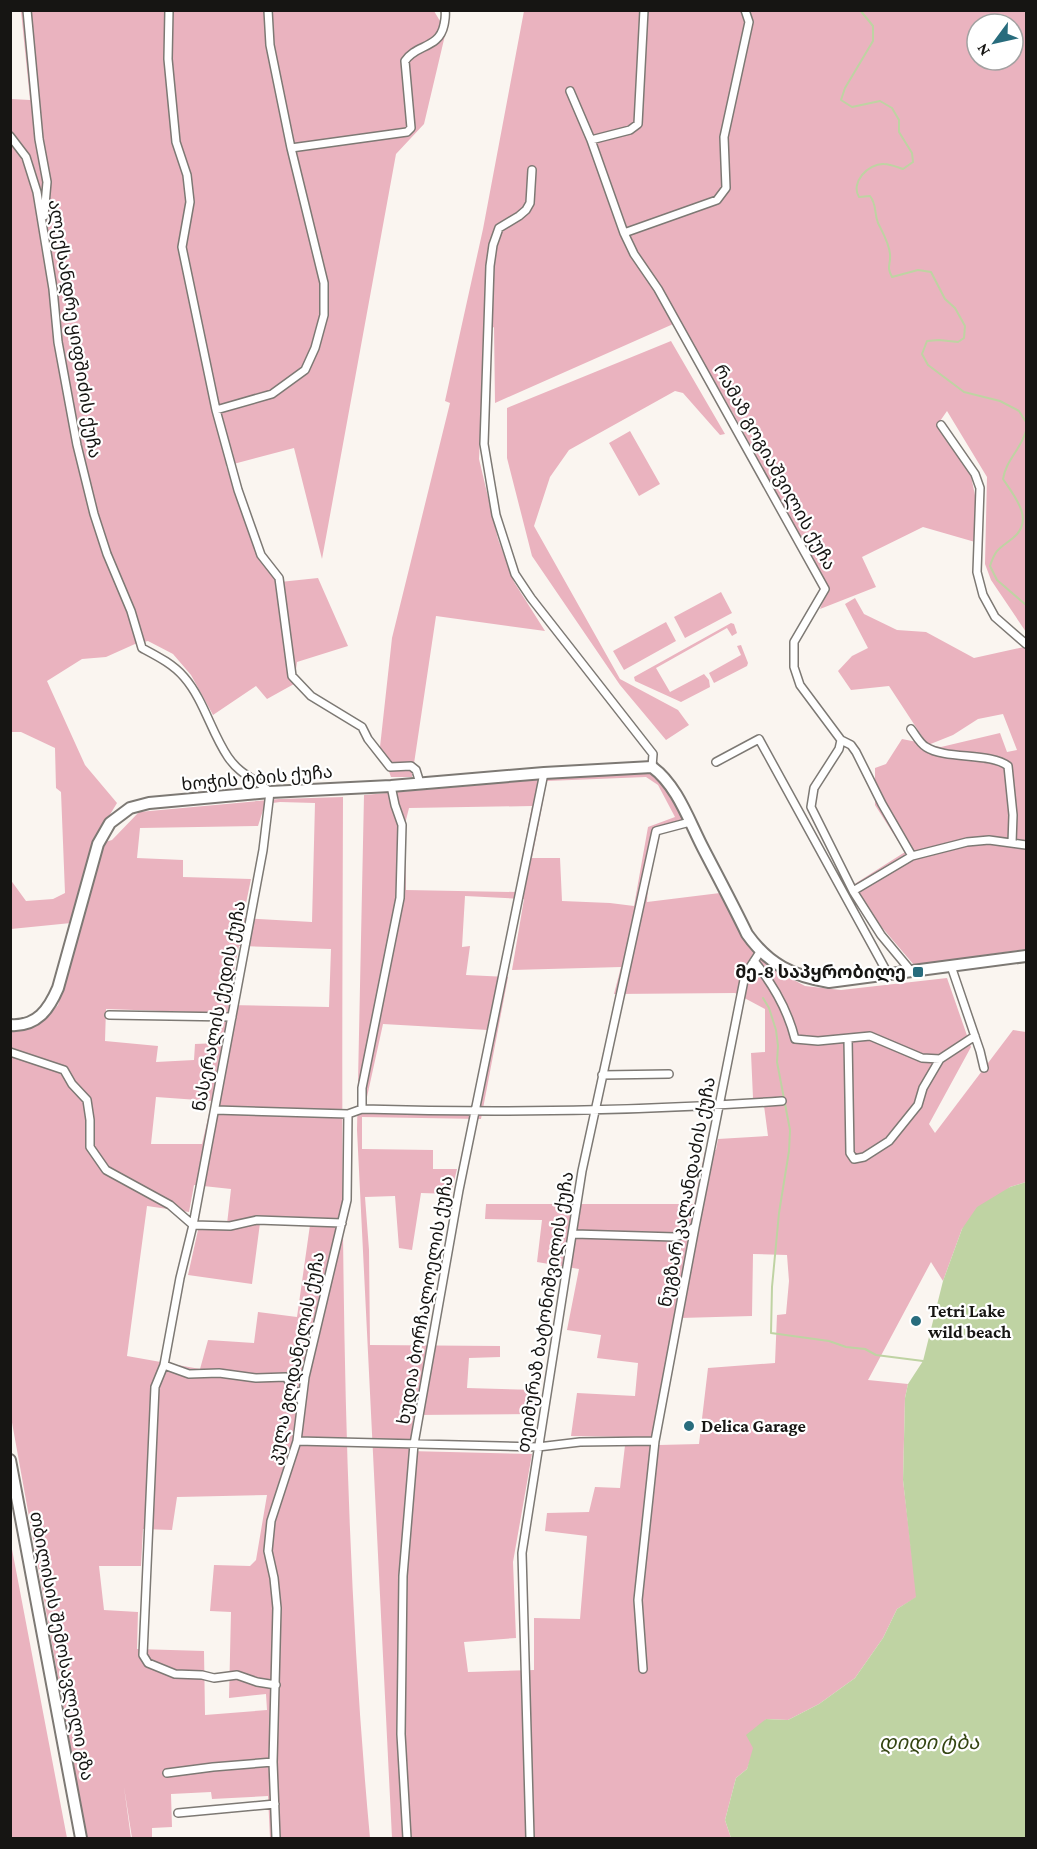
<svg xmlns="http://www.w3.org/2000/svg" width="1037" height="1849" font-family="'Crimson Pro','Noto Sans Georgian',serif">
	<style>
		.green { fill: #eab3bf; fill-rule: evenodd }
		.water { fill: #bfd3a3 }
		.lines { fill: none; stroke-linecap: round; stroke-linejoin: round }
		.stream { stroke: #bfd3a3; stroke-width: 2 }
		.minor-casing { stroke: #7d7974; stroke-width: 10 }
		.primary-casing { stroke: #7d7974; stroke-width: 14 }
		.trunk-casing { stroke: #7d7974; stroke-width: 14 }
		.minor { stroke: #fff; stroke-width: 7 }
		.primary { stroke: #fff; stroke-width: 10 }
		.trunk { stroke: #fff; stroke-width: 10 }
		.poi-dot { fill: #286c7d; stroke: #fff; stroke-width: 2 }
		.labels { text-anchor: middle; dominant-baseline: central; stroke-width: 4.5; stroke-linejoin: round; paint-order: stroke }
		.street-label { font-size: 18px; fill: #161513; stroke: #fff }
		.poi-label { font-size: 18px; font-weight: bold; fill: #161513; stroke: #fff; text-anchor: start }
		.water-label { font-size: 20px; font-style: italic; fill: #344512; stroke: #fff }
	</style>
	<rect width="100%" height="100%" fill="#faf5f0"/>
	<path class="green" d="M21 11H434L446 31 424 124 396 154 322 559 294 448 226 466 260 558 280 582 318 578 348 646 297 662 294 684 267 699 256 686 213 715 191 675 173 654 148 641 135 644 106 657 82 659 47 681 85 765 117 803 94 841 71 923 11 929 10 879 26 901 53 899 65 893 61 792 56 788 55 748 21 732H11V99L30 100Z
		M524 11H1026V632L991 580 985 564 987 477 947 411 938 424 970 471 977 505 975 542 923 527 862 557 876 587 820 609 828 588 735 417 680 321 495 403 494 327 485 332 479 459 498 539 514 582 545 631 436 616 412 777H391L380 747 392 638 450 403 445 401 483 229ZM977 24H1013V60H977ZM592 130 608 181 604 185 583 131Z
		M671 341 725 434 720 435 683 393 675 391 569 450 550 477 534 526 620 679 678 710 689 725 666 740 620 685 532 556 507 458V408Z
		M630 431 660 484 639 496 609 443Z
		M721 592 732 613 685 638 674 617Z
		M855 598 864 614 897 630 926 632 974 658 1024 647 1026 650V949L914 965 873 917 853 885 905 852 875 805V768L886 764 902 739 927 744 889 686 851 690 838 671 852 656 868 648 845 604ZM1003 714 1017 750 1007 752 1000 733 941 747 928 745 953 735 978 719Z
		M666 622 676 641 624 670 613 651Z
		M731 623 734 624 737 633 732 636 727 628 656 668 670 692 704 674 709 680 710 687 681 702 635 681 634 677Z
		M741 645 748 663 747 666 714 683 709 673 741 655 737 646Z
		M651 770 660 778 683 821 652 829 647 902 720 893 749 946 768 966 805 986 841 990 947 978 971 1047 929 1124 935 1133 1013 1030 1026 1032V1182L1010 1187 962 1229 943 1281 931 1262 868 1380 908 1384 905 1398 903 1480 917 1597 897 1609 883 1638 855 1678 819 1704 788 1720 766 1719 747 1769 736 1778 725 1820 731 1838H392L357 1130 364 795ZM646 777 658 785 675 817 648 827 634 906 610 903 562 901 560 858H532L547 781ZM532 806 516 892 406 890 405 824 409 808ZM465 896 524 899 512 970 621 967 614 994 735 993 765 1009V1052L751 1053 753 1098H763L768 1136 718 1139 716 1150 705 1151 694 1204H486L485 1219 542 1220 537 1262 579 1269 567 1330 601 1335 597 1358 638 1363 635 1396 577 1393 571 1436 626 1437 620 1488 595 1487 589 1512 547 1513 545 1531 587 1536 580 1619 534 1618V1670L468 1672 464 1642 516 1638 513 1562 532 1454 409 1451 414 1415 535 1414 538 1390 467 1388 469 1358 500 1357V1346L370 1345 369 1250 365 1197 395 1196 399 1248 412 1250 421 1193 451 1194 457 1169H433V1150L362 1149V1117L481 1119 508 977 466 975 470 946 462 947ZM383 1024 488 1030 473 1109 365 1106ZM712 1159 680 1318 752 1316 753 1254 787 1255 789 1281 786 1314 777 1315 775 1363 708 1368 699 1444 659 1445 641 1597 634 1595 651 1452Z
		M343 797C342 1144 338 1493 370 1838H270L268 1796 212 1799 211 1792 171 1794 172 1827 152 1828V1838H132L124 1787 131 1838H87L11 1417 10 1032C30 1030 45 1020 58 1005L105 842 112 840 139 812 279 799ZM280 802 315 803 312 922 243 918 251 879 183 877V860L137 858 140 828 258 826 265 804ZM239 946 331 949 329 1007 227 1005ZM106 1009 219 1013 218 1043 195 1044 194 1060 156 1062 158 1046 105 1041ZM156 1097 212 1101 202 1144H151ZM194 1185 231 1189 227 1224 200 1221 188 1275 252 1284 260 1223 310 1225 297 1317 258 1312 254 1343 208 1340 200 1369 127 1356 147 1206 189 1212ZM267 1495 256 1560 250 1566 214 1565 210 1611 231 1612 229 1698 266 1694 267 1710 205 1715 204 1651 137 1649 138 1612 104 1610 99 1566H141L143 1529 172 1530 177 1497Z
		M11 1544 67 1838H11Z"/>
	<path class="water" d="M1026 1182V1838H731L725 1820 736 1778 747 1769 753 1748 746 1735 766 1719 788 1720 819 1704 855 1678 883 1638 897 1609 916 1597 903 1480 905 1398 908 1384 923 1361 943 1281 962 1229 977 1207 1010 1187Z"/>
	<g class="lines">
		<path class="stream" d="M860 10 873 26V41L845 88 841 100 852 107 880 101 892 108 899 120V132L912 153 913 162 903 169C897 167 890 164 884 164 868 163 850 183 859 197L870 196C877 205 874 213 878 223 883 233 889 243 890 254 891 265 886 266 892 277L918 270 931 272 945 299 955 308 965 326 964 338 958 342 939 340 927 341 922 354 928 365 964 392 1000 401 1019 411 1026 422
			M1026 431C1021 449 1006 460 1003 479 1015 497 1035 520 1013 538 999 549 996 548 990 566L997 580 1026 605
			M763 998 769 1008 776 1030 778 1046 777 1062 790 1130 789 1151 779 1213 772 1287 771 1333 829 1341 846 1347 865 1349 876 1355 923 1361"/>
		<g class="minor-casing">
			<path id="minor" d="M27 10 39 139 47 182 44 216
				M169 10 168 59 176 142 187 175 190 202 182 247 216 410 238 490 261 555 279 578 292 676 311 696 362 727 368 739 390 767 411 766 416 770 420 783
				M570 91 591 140 624 233 634 254 658 289 825 589 794 642V667L800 685 841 740 839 749 814 788 811 807 853 891 881 935 911 971
				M10 136 26 157 37 192 53 289 58 342 77 445 94 514 107 554 131 611 142 648C157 656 173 664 184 677 204 700 211 732 228 757 241 776 255 778 270 792L263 850 193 1225 230 1226 257 1220 342 1223
				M591 140 630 130 638 124 644 10
				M291 148 407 132 411 128 405 61C416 44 439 49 444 25 445 19 446 16 445 10
				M532 170 530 203 526 210 519 216 499 228 493 245 490 266 484 444 496 515 515 574 531 598 653 754 652 767
				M624 233 717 200 726 188 724 137 749 22 745 10
				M216 410 272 394 305 370 315 348 324 315V283L291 148 270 45 268 10
				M941 425 975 474 980 488 977 572 983 595 995 617 1026 644
				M911 729C915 734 920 744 926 747 946 760 990 752 1008 766L1013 815 1012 843
				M841 740 851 745 856 752 882 804 912 856
				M716 762 759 739 888 974
				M391 786 395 805 402 825 400 898 362 1088V1109C502 1113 642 1111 782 1101
				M853 891 912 856 967 842 989 840 1026 845
				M754 961C772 983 788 1011 795 1039L818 1041 870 1036 922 1058 940 1059 975 1036
				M951 966 980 1051 984 1068
				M109 1015 232 1017
				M848 1039 850 1153 854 1159 864 1157 889 1141 918 1105 923 1088 940 1059
				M10 1052 64 1070 72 1084 87 1100 90 1120V1147L106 1170 170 1205 193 1225 180 1278 164 1365 155 1387 143 1655 148 1663 175 1674 202 1675 214 1678 237 1675 257 1682 276 1685
				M602 1075 669 1074
				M215 1110 348 1114
				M574 1234 675 1237 684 1234 694 1227
				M164 1365 189 1374 219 1373 256 1378 286 1377 301 1401
				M297 1441 538 1447 580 1442 655 1441
				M643 1669 638 1600 655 1441 695 1227 745 975 760 952
				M167 1773 213 1767 273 1762
				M178 1813 275 1804
				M276 1838 273 1762 277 1608 274 1578 268 1551 271 1521 297 1441 305 1377 347 1200 348 1114 362 1109
				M407 1838 401 1734 403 1576 414 1444 459 1190 544 773
				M530 1838 522 1553 582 1171 656 831 690 822"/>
		</g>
		<g class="primary-casing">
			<path id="primary" d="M10 1025C37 1027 49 1009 58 988L98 844 110 823 130 808 149 803 270 792 391 786 544 773 652 767C677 785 689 821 703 848 718 877 733 905 747 934 769 965 793 976 829 982L1026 956"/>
		</g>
		<g class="trunk-casing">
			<path id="trunk" d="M10 1460 81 1838"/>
		</g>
		<use href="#minor" class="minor"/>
		<use href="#primary" class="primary"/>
		<use href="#trunk" class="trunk"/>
	</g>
	<g class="poi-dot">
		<rect x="912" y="966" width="12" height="12" rx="3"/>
		<circle cx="916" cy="1321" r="6"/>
		<circle cx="689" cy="1426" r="6"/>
	</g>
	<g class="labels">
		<g class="street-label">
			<text transform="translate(75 329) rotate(81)">ალექსანდრე ყიფშიძის ქუჩა</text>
			<text transform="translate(775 467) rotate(61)">რამაზ გოგიაშვილის ქუჩა</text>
			<text transform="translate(257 778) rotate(-5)">ხოჭის ტბის ქუჩა</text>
			<text transform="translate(219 1006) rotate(-79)">ნასერალის ქედის ქუჩა</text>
			<text transform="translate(687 1192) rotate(-79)">ნუგზარ კალანდაძის ქუჩა</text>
			<text transform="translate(425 1300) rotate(-80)">ხუდია ბორჩალოელის ქუჩა</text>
			<text transform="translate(545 1312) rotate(-81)">თეიმურაზ ბატონიშვილის ქუჩა</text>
			<text transform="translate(296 1358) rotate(-78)">კულა გლდანელის ქუჩა</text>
			<text transform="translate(62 1646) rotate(79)">თბილისის შემოსავლელი გზა</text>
		</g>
		<g class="poi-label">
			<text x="906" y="972" text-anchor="end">მე-8 საპყრობილე</text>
			<text x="928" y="1311">Tetri Lake<tspan x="928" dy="21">wild beach</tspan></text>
			<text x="701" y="1426">Delica Garage</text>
		</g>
		<g class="water-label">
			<text x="929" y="1742">დიდი ტბა</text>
		</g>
	</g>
	<rect width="1037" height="1849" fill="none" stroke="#161513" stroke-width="24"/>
	<g transform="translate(995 42) rotate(237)"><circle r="28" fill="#ffffff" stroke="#a2a1a1" stroke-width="1.5"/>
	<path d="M0-4.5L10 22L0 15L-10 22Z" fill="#286c7d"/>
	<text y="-9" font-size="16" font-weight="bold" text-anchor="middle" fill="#161513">N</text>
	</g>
</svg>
